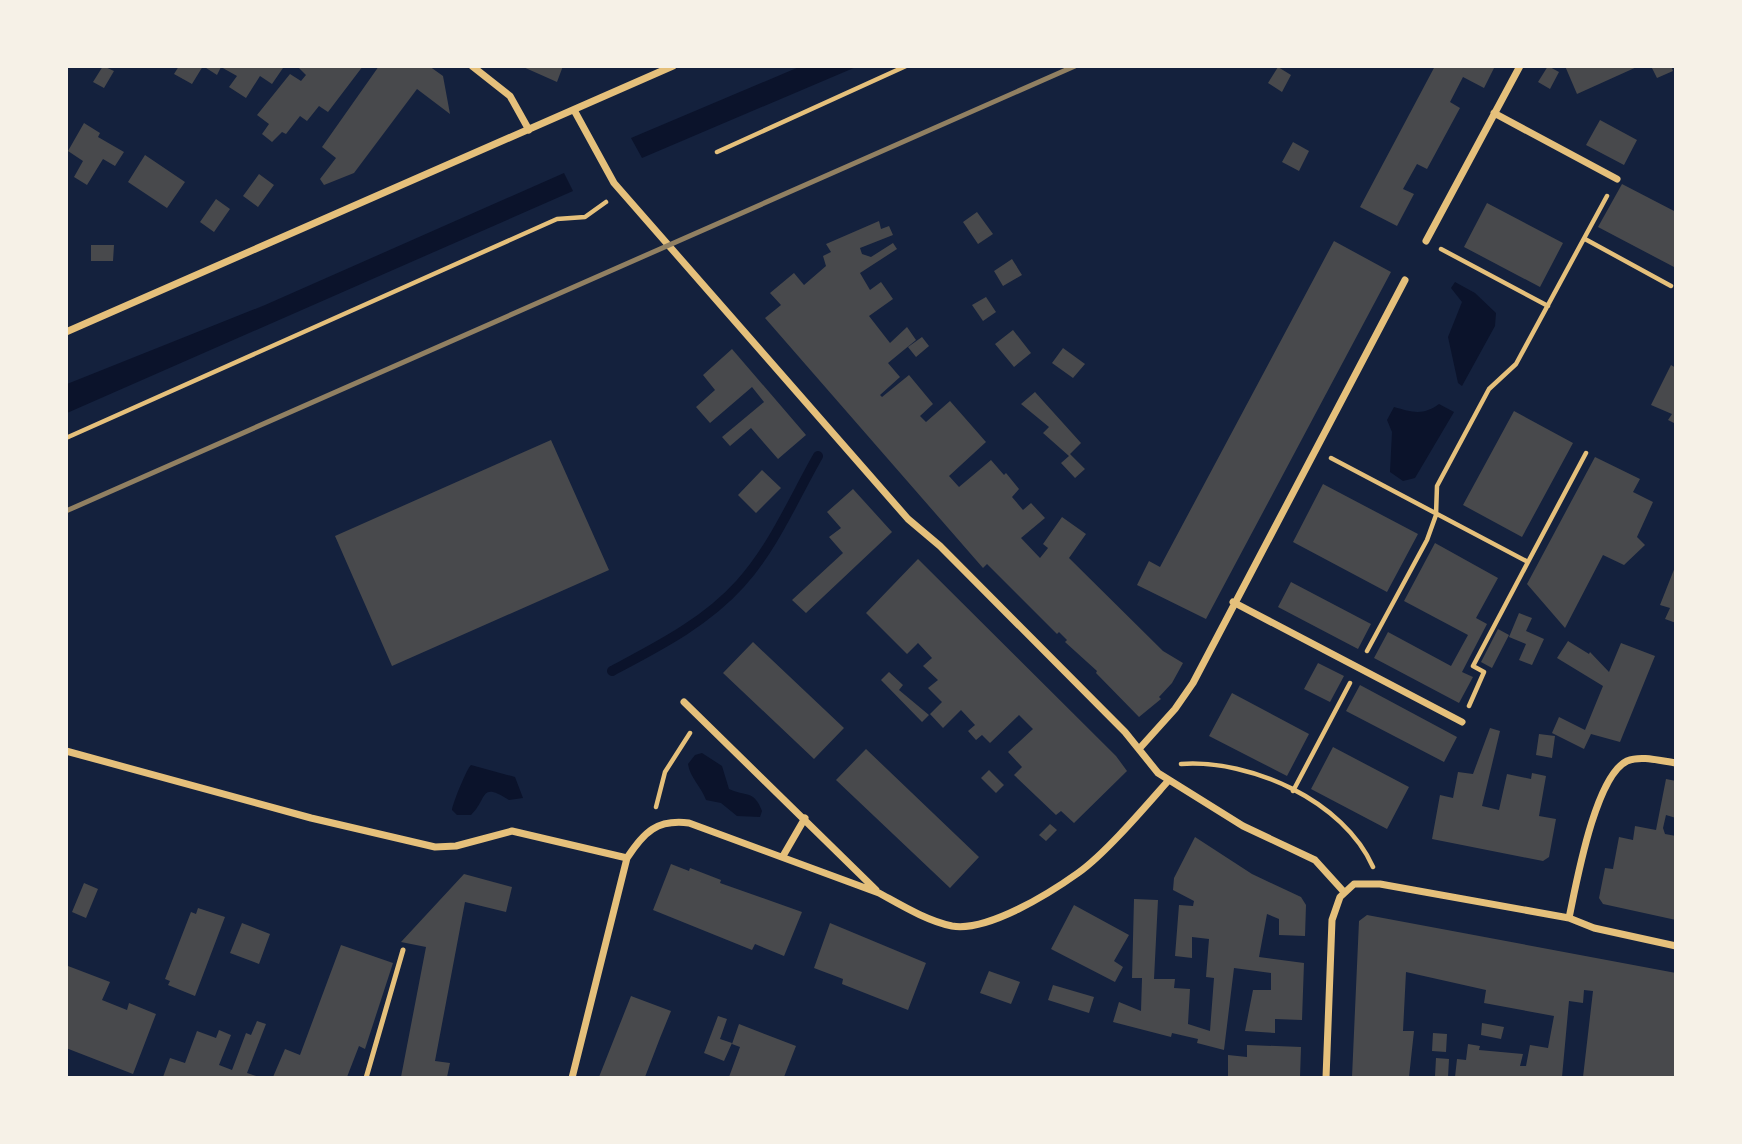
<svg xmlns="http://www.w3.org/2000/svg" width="1742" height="1144" font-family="Rubik,sans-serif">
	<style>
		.water { fill: #0b132b }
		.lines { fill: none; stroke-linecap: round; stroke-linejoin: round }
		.stream { stroke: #0b132b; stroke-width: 10 }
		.building { fill: #48494c }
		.path { stroke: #e5c07b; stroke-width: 4.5 }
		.service { stroke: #e5c07b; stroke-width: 5 }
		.minor { stroke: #e5c07b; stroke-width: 7 }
		.rail { stroke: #918062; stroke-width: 5 }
	</style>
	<rect width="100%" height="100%" fill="#14213d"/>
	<path class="water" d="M799 67H856L642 158 631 138Z
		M564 173 573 191 67 413V384L265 305Z
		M1455 282 1475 293 1496 313 1495 326 1462 386 1458 383 1448 337 1462 302 1451 288Z
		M1439 404 1454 412 1415 478 1403 481 1390 472 1392 432 1387 420 1394 407C1412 412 1423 416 1439 404Z
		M702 753 722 766 729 789C745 797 754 789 762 811L760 817 737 816 721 803 706 800C701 786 690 778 688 764L695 755Z
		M471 765 515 777 523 798 509 800C479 781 488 799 471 815H457L452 810C452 805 467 768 471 765Z"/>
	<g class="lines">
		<path class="stream" d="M612 671C657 647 705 623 740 584 773 548 794 498 818 456"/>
	</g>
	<path class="building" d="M103 66 114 71 104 88 93 82Z
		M179 66H203L192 84 174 74Z
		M203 66H281L283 68 272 84 260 76 246 98 229 87 237 76 221 67 217 75Z
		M297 66H363L328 112 319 106 307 121 300 116 286 134 282 132 272 142 262 134 269 124 257 115 290 74 301 81 306 75Z
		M379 66H429L443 76 450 114 417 89 354 173 324 185 320 179 336 158 322 147Z
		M521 66H563L557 82Z
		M1435 66H1495L1484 88 1463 77 1450 102 1460 108 1427 169 1417 164 1403 189 1414 194 1397 226 1360 207Z
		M1548 66 1559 72 1550 89 1538 82Z
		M1565 66H1639L1577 94Z
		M1651 66H1671L1673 71 1657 78Z
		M1278 67 1291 75 1282 92 1268 83Z
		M1600 120 1637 140 1624 165 1586 145Z
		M84 123 100 133 98 137 124 152 115 166 103 159 87 185 74 177 83 161 68 151Z
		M1293 142 1309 151 1299 171 1282 162Z
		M145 155 185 182 167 208 128 182Z
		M259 174 274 185 258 207 243 196Z
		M1622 184 1676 212 1674 267 1598 227Z
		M216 199 230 209 214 232 200 222Z
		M1487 203 1563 243 1540 287 1464 247Z
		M977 212 993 234 978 244 963 222Z
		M879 221 881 229 889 226 893 235 860 248 862 254 871 257 893 243 897 249 860 273 870 290 881 282 893 299 869 316 890 343 907 327 916 340 888 363 900 377 880 395 882 397 909 375 933 404 920 416 926 422 950 401 986 442 949 476 959 487 991 460 1004 475 1006 473 1019 489 1012 497 1023 510 1031 503 1045 518 1021 538 1040 558 1048 548 1043 544 1062 517 1086 534 1069 558 1163 651 1183 663 1172 683 1159 697 1161 699 1139 717 1096 673 1097 671 1065 642 1067 640 1059 632 1057 634 987 564 983 568 765 318 781 305 770 293 794 273 804 285 826 266 823 256 831 252 826 244Z
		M1334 241 1391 272 1206 619 1137 585 1149 561 1160 567Z
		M91 245H114L113 261H91Z
		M1012 259 1022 275 1003 286 994 271Z
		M986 297 996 312 983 321 972 305Z
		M1013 330 1031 353 1014 367 995 344Z
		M922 337 929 346 916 357 908 347Z
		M1063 348 1085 364 1073 378 1052 363Z
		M732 349 806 435 778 459 751 428 730 446 722 437 764 402 752 387 710 423 696 407 715 390 703 375Z
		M1671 365 1676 368V424L1668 420 1672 414 1651 405Z
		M1035 392 1081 443 1070 454 1085 469 1075 478 1061 463 1069 456 1043 433 1049 427 1021 404Z
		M1514 411 1573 443 1522 537 1463 505Z
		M551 440 609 570 392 666 335 536Z
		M1595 457 1640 479 1633 492 1653 502 1637 537 1645 545 1624 565 1603 555 1565 628 1527 584Z
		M762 470 781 488 756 513 738 495Z
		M1323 484 1418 534 1387 592 1293 542Z
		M853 489 892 532 806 613 792 600 843 553 829 537 841 528 827 512Z
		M1435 543 1498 578 1476 618 1487 624 1462 672 1473 677 1459 703 1374 658 1388 632 1451 666 1468 635 1404 601Z
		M918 559 1116 756 1127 771 1074 823 1061 811 1056 815 1014 775 1022 767 1008 752 1033 729 1019 715 990 743 982 735 976 740 968 731 975 725 961 710 943 728 930 714 942 702 928 688 938 680 923 666 932 658 918 643 907 654 866 613Z
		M1675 567H1676V623L1665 619 1670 608 1660 605Z
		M1291 582 1371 624 1358 649 1278 607Z
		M1519 613 1532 618 1526 631 1544 639 1532 665 1519 660 1526 644 1509 637Z
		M1498 629 1509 635 1492 668 1481 662Z
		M1568 641 1589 654 1590 652 1609 672 1621 643 1655 656 1620 742 1591 734 1584 749 1552 733 1559 717 1585 730 1603 686 1557 658Z
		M753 642 844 728 814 759 723 673Z
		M1318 663 1344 676 1330 702 1304 689Z
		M889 672 903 685 899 690 929 715 922 722 881 680Z
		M1360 685 1457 737 1444 762 1346 711Z
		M1232 693 1309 734 1287 776 1209 736Z
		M1490 728 1500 731 1482 806 1499 810 1507 774 1531 779 1532 773 1546 776 1539 816 1556 819 1549 857 1543 861 1432 839 1440 795 1453 798 1458 772 1473 774Z
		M1539 734 1555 736 1552 758 1536 755Z
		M1333 747 1409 787 1387 829 1311 789Z
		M866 749 979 857 950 888 836 780Z
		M989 770 1004 785 996 793 981 778Z
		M1666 779 1676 781V818L1666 815 1663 828 1665 834 1676 836V920L1603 904 1599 898 1605 868 1613 869 1619 837 1633 840 1635 826 1656 830Z
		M1050 824 1057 830 1046 841 1039 835Z
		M1195 837 1252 874 1301 897 1306 905 1305 936 1279 935V919L1267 914 1259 957 1304 963 1302 1020 1275 1019V1033L1245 1031 1253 990H1271V973L1234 968 1224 1050 1197 1043 1198 1039 1172 1033 1171 1037 1113 1022 1119 1002 1141 1011 1142 978H1132L1134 899 1158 900 1154 979H1175L1174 988 1190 989 1188 1024 1210 1031 1214 978 1206 977 1209 939 1192 937V958L1175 956 1179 905 1193 906 1194 901 1173 890 1174 878Z
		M671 864 689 871 690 868 721 880 720 883 802 912 784 956 755 944 752 950 653 910Z
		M464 874 512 887 506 912 465 902 435 1061 450 1063 447 1077H401L426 947 401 942Z
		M84 883 98 889 86 918 72 912Z
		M1074 905 1129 935 1114 961 1123 967 1115 982 1051 949Z
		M198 908 225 917 195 996 168 985 170 981 165 979 191 912 196 914Z
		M1367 915 1676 973V1077H1583L1593 991 1584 990 1583 1003 1569 1001 1562 1077H1455L1457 1059 1466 1060 1468 1044 1480 1046 1479 1050 1523 1054 1520 1066H1526L1530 1045 1548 1048 1554 1016 1484 1003 1486 990 1406 972 1403 1031H1414L1409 1077H1352L1359 921Z
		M242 923 270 934 259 964 230 953Z
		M830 923 926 963 908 1010 842 984 843 979 814 968Z
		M341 945 393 963 365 1049 359 1046 347 1077H273L285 1049 300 1055Z
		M68 966 110 982 102 1000 127 1010 129 1003 156 1014 133 1074 66 1048Z
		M989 971 1020 982 1011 1004 980 993Z
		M1053 985 1094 997 1089 1013 1048 1000Z
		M631 996 671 1011 660 1038 645 1077H599Z
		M718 1016 727 1019 720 1039 732 1043 724 1061 704 1053Z
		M257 1021 266 1024 247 1073 259 1077H163L170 1058 185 1063 197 1031 216 1038 219 1030 231 1035 219 1065 232 1070 246 1033 251 1035Z
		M1482 1023 1504 1027 1501 1039 1481 1035Z
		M739 1024 796 1046 784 1077H729L740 1047 732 1044Z
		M1433 1033 1447 1034 1446 1052 1432 1051Z
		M1247 1045 1301 1047 1300 1077H1228V1055L1247 1057Z
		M1436 1058 1449 1059 1448 1077 1435 1076Z"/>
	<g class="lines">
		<path class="path" d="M717 152 906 66
			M1585 239 1671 286
			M1441 249 1548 306
			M66 438 557 219 585 217 606 202
			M1331 458 1528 562 1586 453
			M1367 651 1427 540 1436 515 1437 486 1489 389 1516 364 1607 196
			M1469 706 1484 672 1473 666 1528 562
			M1181 764C1251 759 1344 801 1373 867
			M1293 791 1350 683
			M656 807 665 772 690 733"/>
		<path class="service" d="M366 1078 403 950"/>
		<path class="minor" d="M472 66 510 96 529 130
			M574 110 614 183 908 519 940 546 1125 732 1158 773 1243 826 1315 860 1344 892
			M1494 113 1617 179
			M1426 241 1520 66
			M66 332 673 66
			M1233 602 1462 722
			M684 702 876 890
			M1139 749 1175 709 1193 683 1405 280
			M66 751 311 818 435 847 456 846 512 831 627 858
			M783 856 805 818
			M1569 918C1576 885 1595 776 1627 761 1641 755 1661 761 1676 763
			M572 1078 627 858C644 832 657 819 689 823L879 893C901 905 927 921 952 926 988 932 1050 893 1078 873 1105 854 1145 807 1168 781
			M1326 1078 1332 920 1340 897 1354 884H1380L1569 918 1594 928 1676 946"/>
		<path class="rail" d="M66 511 1075 66"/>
	</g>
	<rect width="1742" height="1144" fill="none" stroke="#f6f1e7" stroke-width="136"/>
</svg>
